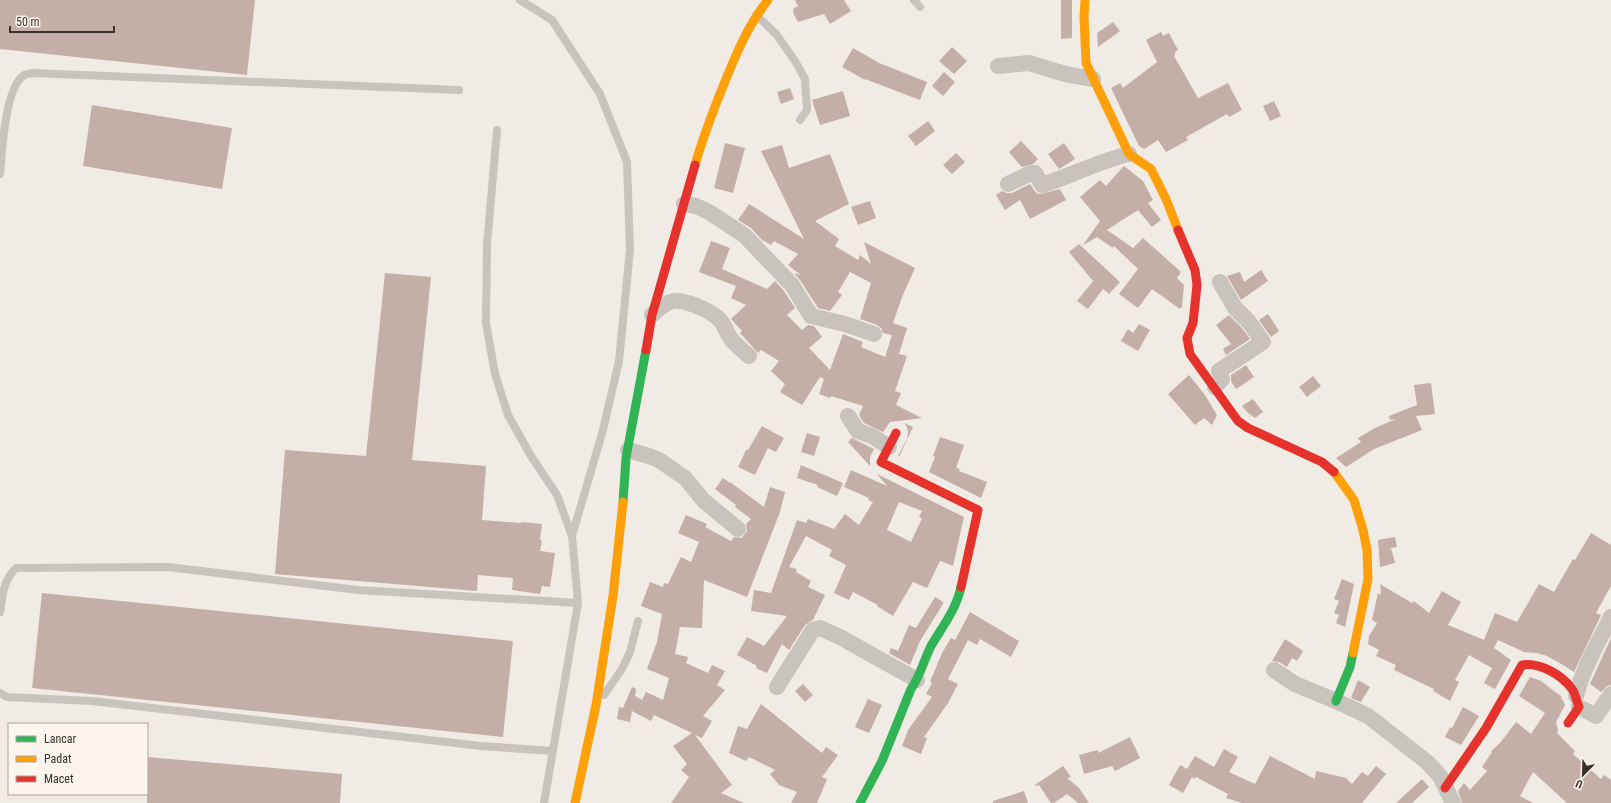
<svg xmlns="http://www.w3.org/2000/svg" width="1611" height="803" font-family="'Roboto Condensed',sans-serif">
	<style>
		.building { fill: #c3afa7; fill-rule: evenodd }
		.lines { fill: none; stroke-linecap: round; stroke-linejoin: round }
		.lane { stroke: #c9c3be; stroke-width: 8 }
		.street { stroke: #c9c3be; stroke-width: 16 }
		.fast { stroke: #30b455; stroke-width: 9 }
		.slow { stroke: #ff9f0a; stroke-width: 9 }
		.jam { stroke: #e5322d; stroke-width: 9 }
	</style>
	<rect width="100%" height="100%" fill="#f0ebe5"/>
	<path class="building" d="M0 0H255L247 75 0 49Z
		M795 0H844L851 11 830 24 824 14 798 22 794 15 793 9 798 6Z
		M1061 0H1072V38L1061 39Z
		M1113 22 1120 31 1098 47 1097 33Z
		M1161 32 1163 36 1169 33 1178 50 1175 52V55L1174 56 1198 98 1228 83 1242 110 1229 117 1227 114 1186 137 1188 140 1166 152 1158 140 1144 149 1139 146 1111 88 1120 83 1123 88 1157 62 1146 40Z
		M952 47 967 61 954 74 939 61Z
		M853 48 879 63 927 82 920 100 865 79V80L842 67Z
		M944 72 955 82 943 96 932 86Z
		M790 88 794 99 781 104 777 92Z
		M843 91 850 116 820 125 812 100Z
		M1274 101 1281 116 1270 121 1263 106Z
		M92 105 232 128 222 189 83 166Z
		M928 121 935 131 916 146 908 136Z
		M1021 141 1038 159 1033 164 1022 167 1009 152Z
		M725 143 745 148 733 193 714 188Z
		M1064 143 1075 159 1059 169 1048 154Z
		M782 145 789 168 830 154 849 204 815 221 839 239 835 246 858 260 860 255 871 264 864 242 915 268 902 297 893 323 907 328 899 354 907 356 895 391 901 393 896 405 922 418 890 422 883 432 864 423 859 415 863 406 831 396 830 398 819 394 824 379 820 377 802 405 780 392 785 384 771 371 779 361 761 350 758 353 740 333 742 331 731 319 746 305 731 298 736 286 699 272 711 241 730 248 722 269 767 289 775 281 784 291 795 308 787 315 802 330 808 325 814 326 822 337 809 348 830 370 843 334 863 342 861 347 885 357 892 335 883 333 881 328 877 325 860 319 871 283 850 272 838 292 842 295 830 311 818 308 800 280 794 273 801 275 788 265 798 254 774 241 771 245 762 240 751 228 738 220 749 204 804 239 761 151Z
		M956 153 965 162 952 174 943 165Z
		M1124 166 1143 181 1153 200 1148 203 1161 220 1152 227 1138 210 1107 230 1133 248 1143 238 1181 272 1177 278 1184 285 1182 307 1180 309 1152 289 1138 308 1119 294 1138 269 1114 246 1113 248 1097 237 1083 245 1100 221 1080 197 1100 180 1106 186Z
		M1030 184 1036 193 1040 194 1060 189 1066 200 1030 219 1020 200 1005 210 996 195 1002 191 1007 193H1012Z
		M870 201 876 218 858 225 851 207Z
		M1079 244 1120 282 1109 294 1103 289 1088 309 1077 301 1093 281 1069 252Z
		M1261 270 1268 281 1241 300 1227 276 1240 272 1244 282Z
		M385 273 431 277 412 460 486 466 482 520 521 523V522L542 524 540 540 542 541 540 551 555 553 550 587 542 586 540 594 512 590 513 578 478 575 477 591 275 574 285 450 366 456Z
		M1268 314 1279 331 1271 337 1259 320Z
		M1229 315 1242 328 1250 339 1226 355 1223 349 1231 344 1216 325Z
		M1139 324 1150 330 1138 351 1121 341 1128 329 1133 333Z
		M1246 365 1254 377 1236 389 1231 381V375Z
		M1189 375 1205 395 1217 415 1212 425 1204 418 1195 425 1168 394Z
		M1313 376 1321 386 1307 397 1299 387Z
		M1431 383 1435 414 1416 416 1422 430 1374 449 1346 467 1336 458 1361 442 1358 438 1375 428 1396 419 1390 420 1389 416 1417 405 1414 385Z
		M1253 399 1263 412 1255 418 1247 412 1242 406Z
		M904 423 913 427 899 457 898 456 907 439 908 433 907 427Z
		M762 426 784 438 776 452 768 448 755 475 738 467 746 450H748Z
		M807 433 820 437 814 456 801 452Z
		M940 437 964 445 956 468 960 469 959 471 987 482 981 498 929 472 935 457 933 456Z
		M852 438 874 449 870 457V466L848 442Z
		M801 465 843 483 837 496 817 487 818 485 797 478Z
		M851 470 887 486 877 474 964 517 953 566 941 561H940L927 588 913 582 893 616 877 606 878 605 853 592 849 600 834 593 846 565 829 556 832 550 806 536 789 567 797 569 796 572 811 581 808 587 825 595 813 620 805 625 789 650 782 644 767 673 756 668 757 666 737 655 747 637 764 646 787 616 751 611 754 590 771 593 797 520 806 523 808 519 834 529 845 514 859 525 873 502 868 500 869 498 844 487ZM899 502 922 511 919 517 922 518 911 542 887 530Z
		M723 478 730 483V482L764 507 770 487 785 492 780 512 747 597 704 580 702 628 680 627 675 654 688 657 686 663 708 673 712 665 725 671 717 685 725 690 703 716 712 721 702 738 695 735 732 785 721 793 744 803H671L689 777 681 770 687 764 673 746 692 733 654 715 651 721 632 711 630 722 617 719 619 707 623 708 632 687 636 689 635 696 642 700 646 692 663 700 669 678 647 669 657 642 662 614 641 606 650 582 663 587 664 583 668 584 681 557 691 562 699 542 678 533 686 515 707 524 705 527 731 541 734 537 742 538 747 531 746 524 751 519 735 507 736 505 715 489Z
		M1591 533 1611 545V586L1596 613 1601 615 1574 672 1563 665 1547 656 1537 653 1524 652 1498 640 1494 648 1511 660 1495 689 1484 683 1492 668 1469 655 1455 680 1459 682 1450 701 1433 691 1434 689 1394 670 1396 665 1376 656 1379 650 1368 644 1369 636 1377 623 1372 620 1378 593 1381 595 1380 584 1412 603 1414 601 1429 613 1442 591 1461 602 1448 625 1484 640 1495 613 1517 622 1539 584 1554 592 1573 559 1575 560Z
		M1395 537 1397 547 1391 548 1395 563 1380 567 1378 540Z
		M1342 579 1354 584 1345 627 1336 623 1339 615 1334 613 1339 601 1334 599Z
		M42 593 513 641 503 737 32 688Z
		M935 597 943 602V604L920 641 910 665 889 653 891 648 898 651 909 625 916 628Z
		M970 612 1019 641 1011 657 980 639 977 645 968 640 948 679 958 684 948 703 924 737 927 738 921 754 902 746 908 730 932 697 926 694 932 683 930 682 942 653 951 638 955 640Z
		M1611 638V685L1607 686 1601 692 1590 684Z
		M1285 639 1303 651 1297 661 1292 658 1287 667 1279 662 1272 661Z
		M1530 677 1541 681 1562 697 1561 699 1563 700 1565 705 1556 722 1558 730 1557 733 1575 751 1573 754 1601 779 1604 775 1611 780V803H1567L1533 772 1520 796 1533 803H1462L1458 791 1464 783 1470 790 1487 771 1482 767 1492 752 1491 751 1500 743 1516 722 1531 734 1545 713 1519 696Z
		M1358 680 1370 687 1361 702 1351 698Z
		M803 684 813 695 805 702 795 691Z
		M868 699 882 705 869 733 855 727Z
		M761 704 822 753 826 747 838 755 822 777 827 779 817 803H791L797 792 779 785 770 774 775 770 749 757 746 761 729 753 738 726 747 729Z
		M1463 707 1479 716 1461 745 1445 737 1450 727 1452 728Z
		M1130 737 1140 758 1115 771 1112 766 1084 774 1079 755 1098 750V753Z
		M1224 749 1238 757 1229 772 1255 784 1270 756 1315 779 1316 771 1346 778 1352 784 1362 772 1368 776 1376 766 1386 774 1362 803H1242L1226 798 1228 794 1196 777 1194 779 1192 777 1183 793 1169 785 1180 765 1187 769 1195 756 1214 767Z
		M147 757 342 774 340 803H147Z
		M1063 766 1071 777 1067 778 1079 788 1089 803H1078L1067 794 1054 803H1051L1039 785 1036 786 1035 785Z
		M1422 779 1429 787 1412 803H1396Z
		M1024 791 1028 803H993V801Z"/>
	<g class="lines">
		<path class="lane" d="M520 0 552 20 600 94 627 162 630 250 619 361 603 430 572 536
			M914 0 920 7
			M756 15 776 34 795 61 805 79 807 110 800 120
			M497 130 487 245 486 323 495 374 508 415 531 456 557 495 572 536 578 603 544 803
			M0 174C2 152 5 89 23 76 25 74 29 74 32 73L459 90
			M0 612C3 594 3 581 16 568L168 567 358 590 578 603
			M0 693 7 697 92 701 481 746 553 751
			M604 695 622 669 630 652 638 621"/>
		<path class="street" d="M998 66 1029 63 1065 74 1093 79
			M1008 184 1031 173H1035L1042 185C1071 176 1099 161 1129 154
			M684 204 696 206 709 212 744 235 792 285 811 316 845 324 874 334
			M652 315C657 310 663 305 670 302 682 297 708 310 718 318 724 323 726 332 731 339 736 345 743 351 749 356
			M1215 387 1222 379 1219 371 1263 342 1249 322 1235 308 1220 282
			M848 416 858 431 872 436 889 447
			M628 450 649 456 659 460 685 478 704 501 738 529
			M1274 670 1295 684 1336 701 1368 716 1427 762 1440 776 1453 803
			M777 687 809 636 813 630 820 628 840 637 917 680
			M1576 696C1583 668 1598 643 1611 617
			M1579 707 1596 716 1611 694"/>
		<path class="fast" d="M623 502 626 458 646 350
			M1336 701 1350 667 1353 653
			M860 803 882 761 911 689C920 676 924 660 931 646 942 627 956 610 961 587"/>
		<path class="slow" d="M1085 0 1084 17 1086 63 1129 154 1151 169 1166 199 1178 230
			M695 165C703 137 713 111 724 84 736 54 748 25 768 0
			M1334 472 1354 500 1363 530 1367 550 1368 579 1353 653
			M575 803 596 705 613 596 623 502"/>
		<path class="jam" d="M1178 230 1195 270 1197 285 1193 323 1187 338 1190 354 1238 421 1248 428 1322 462 1334 472
			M646 350 652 315 695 165
			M896 433 881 462 978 510 961 587
			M1445 788 1486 728 1522 665C1540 662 1562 675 1572 689 1576 694 1576 701 1579 707L1568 723"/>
	</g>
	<rect x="8" y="723" width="140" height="72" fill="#fbf5ee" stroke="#aea6a0"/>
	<rect x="16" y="736" width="20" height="6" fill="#30b455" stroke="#aea6a0"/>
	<text x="44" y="743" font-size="12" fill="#3b302b">Lancar</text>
	<rect x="16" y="756" width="20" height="6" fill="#ff9f0a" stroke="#aea6a0"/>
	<text x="44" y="763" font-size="12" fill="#3b302b">Padat</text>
	<rect x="16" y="776" width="20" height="6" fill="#e5322d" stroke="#aea6a0"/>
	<text x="44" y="783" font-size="12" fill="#3b302b">Macet</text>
	<g transform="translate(1583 775) rotate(203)" stroke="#fbf5ee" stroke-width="3" paint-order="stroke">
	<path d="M0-3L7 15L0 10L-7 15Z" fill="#3b302b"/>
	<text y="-6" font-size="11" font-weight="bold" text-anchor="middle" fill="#3b302b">U</text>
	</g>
	<path d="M10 26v6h104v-6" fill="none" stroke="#3b302b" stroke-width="2"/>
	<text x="16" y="26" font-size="12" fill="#3b302b" stroke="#fbf5ee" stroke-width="3" paint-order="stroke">50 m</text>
</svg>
